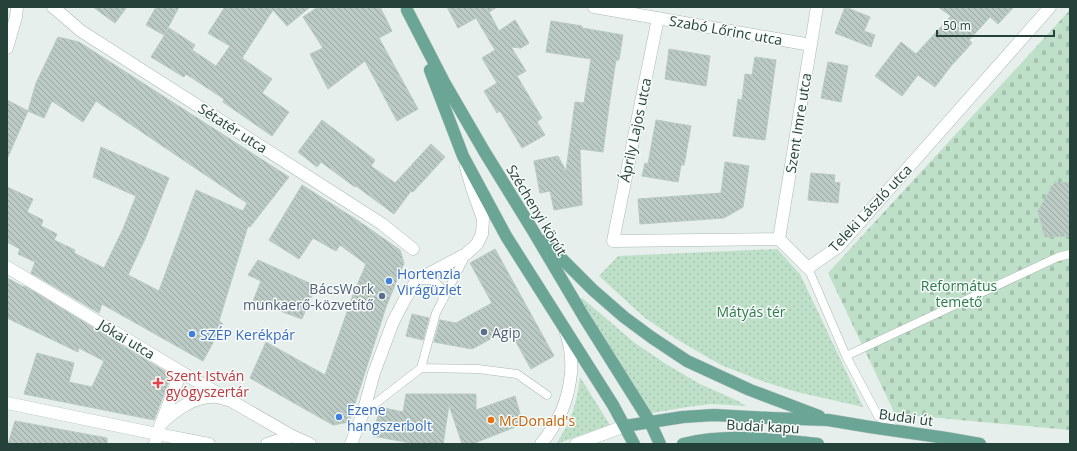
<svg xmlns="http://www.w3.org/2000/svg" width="1077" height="451" font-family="'Open Sans',sans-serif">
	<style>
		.grass { fill: url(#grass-dots) }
		.cemetery { fill: url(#cemetery-stones) }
		.building { fill: url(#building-back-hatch); stroke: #b8c9c2 }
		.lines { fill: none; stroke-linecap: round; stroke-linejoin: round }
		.service-casing { stroke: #a8b8b2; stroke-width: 9 }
		.minor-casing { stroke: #a8b8b2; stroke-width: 13 }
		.tertiary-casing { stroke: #a8b8b2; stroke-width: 13 }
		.primary-casing { stroke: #c2cac8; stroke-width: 13 }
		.service { stroke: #fff; stroke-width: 8 }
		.minor { stroke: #fff; stroke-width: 12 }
		.tertiary { stroke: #fff; stroke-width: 12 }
		.primary { stroke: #6aa596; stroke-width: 12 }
		.shop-dot { fill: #3f7fe0; stroke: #f7fbf9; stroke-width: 1.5 }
		.service-dot { fill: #5c6f8a; stroke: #f7fbf9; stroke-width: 1.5 }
		.health-dot { fill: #e0444e; stroke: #f7fbf9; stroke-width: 1.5 }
		.food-dot { fill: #e8710a; stroke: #f7fbf9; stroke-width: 1.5 }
		.labels { text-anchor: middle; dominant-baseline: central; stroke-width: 3; stroke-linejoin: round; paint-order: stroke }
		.street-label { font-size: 14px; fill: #24423a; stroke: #f7fbf9 }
		.shop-label { font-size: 14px; fill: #366cbe; stroke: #f7fbf9; text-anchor: start }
		.park-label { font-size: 14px; fill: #2d7a4b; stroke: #f7fbf9 }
		.service-label { font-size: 14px; fill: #4e5e75; stroke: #f7fbf9; text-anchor: end }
		.health-label { font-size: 14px; fill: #be3a42; stroke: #f7fbf9; text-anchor: start }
		.food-label { font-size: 14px; fill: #c56008; stroke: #f7fbf9; text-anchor: start }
	</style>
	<defs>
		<pattern id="grass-dots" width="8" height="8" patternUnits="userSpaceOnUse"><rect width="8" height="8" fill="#bfe0c8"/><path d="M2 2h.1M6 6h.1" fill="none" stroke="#a4c1ad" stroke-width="1.8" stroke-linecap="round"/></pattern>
		<pattern id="cemetery-stones" width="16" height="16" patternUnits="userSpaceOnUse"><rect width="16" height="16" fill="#bfe0c8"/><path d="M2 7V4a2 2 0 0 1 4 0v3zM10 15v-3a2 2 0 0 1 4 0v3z" fill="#a4c1ad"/></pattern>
		<pattern id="building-back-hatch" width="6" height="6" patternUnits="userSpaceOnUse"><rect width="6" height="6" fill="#bbcac4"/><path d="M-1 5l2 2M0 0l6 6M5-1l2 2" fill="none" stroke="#98a6a0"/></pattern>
	</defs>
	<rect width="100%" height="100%" fill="#e6efeb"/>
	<path class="grass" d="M777 249 800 274 863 407 797 392 762 381 721 365 678 340 645 318 599 276 618 256Z
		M582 298 635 343 666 364 698 383 738 401 746 406 711 404 687 407 652 413 579 299Z
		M580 377 610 425 556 444C571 422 577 403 580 377Z"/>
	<path class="cemetery" d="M1070 10V430L895 414 828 273Z"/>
	<path class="building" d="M93 7H127L115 23Z
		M156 7H179L164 35 146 25Z
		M225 7H310L287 26 273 10 242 58 272 79 262 93 289 112 272 136 223 102 224 99 186 74 184 77 151 57 169 28 195 45 192 50 216 66 230 46 208 33Z
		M318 7H380L392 31 379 38 418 109 397 121 365 61 328 89 310 54 323 48 303 17Z
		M447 7H497L489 12 499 31 515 20 529 43 521 48 511 47 526 71 517 76 542 118 537 122 545 135 522 148 500 111 497 113 484 91 497 83 482 58 495 50 476 18 458 28Z
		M845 7 870 17 864 31 875 35 871 47 835 33Z
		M938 7H1014L998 24 990 17 969 40 972 43 951 66 935 87 918 75 902 96 875 76 901 42 916 54 951 16Z
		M551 21 582 26V28L623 35 619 60H616L609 106 603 152 580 149 582 205 554 210 550 191 540 193 534 161 558 156 566 171 575 102 584 103 591 59 546 52Z
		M58 37 79 42 289 177 250 227 248 226 219 321 223 324 203 361 102 304 99 313 31 273 35 262 18 254 20 249 7 242V187L33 199 27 212 43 220 41 226 57 234 54 240 75 250 74 253 104 268 123 229 136 196 93 177 101 147 169 178 145 239 128 275 159 291 196 190 243 211 247 203 96 101 83 122 52 101 44 118 28 111 36 83Z
		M669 49 710 56 706 86 665 79Z
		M755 57 776 60 765 140 733 136 738 99 742 100 745 74 752 75Z
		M828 62 848 66 841 102 821 98Z
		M7 100 28 111 7 159Z
		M322 120 375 160 371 166 395 183 431 144 445 157 413 192 411 191 394 214 356 186 355 187 321 162 317 167 298 152Z
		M656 120 691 126 684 165H681L678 182 642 176 645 163 648 164Z
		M725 162 749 166 743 207 724 218 640 224 638 199 721 193Z
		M811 173 835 175 834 182 840 183 838 203 808 200Z
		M1055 182 1070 183V236L1045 237 1038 211Z
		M302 185 357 220 400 250 404 263 386 307 349 422 333 425 250 378 266 342 325 375 353 295 366 264 340 245 336 251 313 238 299 259 269 240Z
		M495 249 554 356 531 369 509 329 472 349 434 342 440 320 456 323 492 303 470 263Z
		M258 260 318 287 310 299 302 319 253 301 261 281 248 275Z
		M7 278 24 287 25 286 171 375V376L154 420 24 394 37 353 74 363 69 382 92 387 104 361 79 348 78 352 7 318Z
		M412 314 429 318 423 340 406 336Z
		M406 394H476V410L515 396 523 424 472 444H462L449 405 443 444H416L373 436 380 407 403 412Z
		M15 421 107 438V444H8Z"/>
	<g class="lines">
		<g class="service-casing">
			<path id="service" d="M808 268 846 356 878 416 897 430
				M420 280H433L441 288 443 300
				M846 356 1058 257 1070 254
				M421 368 478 369 517 374 547 395
				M363 413 421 368 436 313 466 255"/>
		</g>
		<g class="minor-casing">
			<path id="minor" d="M53 7 81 31 382 224 413 249
				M594 7 811 45
				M658 18 613 241 779 239 808 268 838 247 1050 7
				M7 48 16 17 17 7
				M779 239 817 7
				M7 403 157 434 209 444
				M161 424C175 410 197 394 218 397 221 398 224 399 228 400
				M155 444 157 434 181 372
				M267 444 292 436
				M351 444 363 413 374 373 393 322 405 299 417 280 466 254 477 244 482 234 483 219 472 188 466 167"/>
		</g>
		<g class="tertiary-casing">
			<path id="tertiary" d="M7 267 181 372 292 436 310 444
				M541 444C559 421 568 403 571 373 572 359 571 347 566 333
				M576 444 625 426"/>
		</g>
		<g class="primary-casing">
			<path id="primary" d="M407 10 444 82 484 151 532 229 584 317 650 422 660 444
				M430 70 463 156 506 236 613 405 634 444
				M544 241 593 290 624 317 651 337 687 361 750 390 819 416
				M625 426 683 417 714 415 770 418 828 420 870 427 946 438 980 444
				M683 444C729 433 771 439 818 444"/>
		</g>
		<use href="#service" class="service"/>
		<use href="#minor" class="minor"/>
		<use href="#tertiary" class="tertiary"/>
		<use href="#primary" class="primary"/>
	</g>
	<g class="shop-dot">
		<circle cx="389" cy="281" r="4"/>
		<circle cx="192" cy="334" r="4"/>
		<circle cx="339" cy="417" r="4"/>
	</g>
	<g class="service-dot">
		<circle cx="382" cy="296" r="4"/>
		<circle cx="484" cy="332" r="4"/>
	</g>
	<path class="health-dot" d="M156 377h4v4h4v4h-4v4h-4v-4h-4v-4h4z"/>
	<circle class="food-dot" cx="491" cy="420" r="4"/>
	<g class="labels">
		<g class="street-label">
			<text transform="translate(726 30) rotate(10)">Szabó Lőrinc utca</text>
			<text transform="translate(798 123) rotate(-81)">Szent Imre utca</text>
			<text transform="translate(233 128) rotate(33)">Sétatér utca</text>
			<text transform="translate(635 130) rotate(-78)">Áprily Lajos utca</text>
			<text transform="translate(870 208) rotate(-47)">Teleki László utca</text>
			<text transform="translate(537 210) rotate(59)">Széchenyi körút</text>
			<text transform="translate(127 339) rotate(31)">Jókai utca</text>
			<text transform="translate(906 417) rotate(8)">Budai út</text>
			<text transform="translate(763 426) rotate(3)">Budai kapu</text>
		</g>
		<g class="shop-label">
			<text x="397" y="273">Hortenzia<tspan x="397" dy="16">Virágüzlet</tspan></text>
			<text x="200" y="334">SZÉP Kerékpár</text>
			<text x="347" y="409">Ezene<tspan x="347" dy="16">hangszerbolt</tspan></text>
		</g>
		<g class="park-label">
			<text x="959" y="285">Református<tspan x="959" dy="16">temető</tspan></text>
			<text x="751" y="311">Mátyás tér</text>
		</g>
		<g class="service-label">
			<text x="374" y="288">BácsWork<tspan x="374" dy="16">munkaerő-közvetítő</tspan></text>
			<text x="492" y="332" text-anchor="start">Agip</text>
		</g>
		<g class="health-label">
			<text x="166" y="375">Szent István<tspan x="166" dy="16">gyógyszertár</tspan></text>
		</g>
		<g class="food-label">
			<text x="499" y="420">McDonald's</text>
		</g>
	</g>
	<rect width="1077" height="451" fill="none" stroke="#24423a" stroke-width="16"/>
	<path d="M937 30v6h117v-6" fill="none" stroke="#24423a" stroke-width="2"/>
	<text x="943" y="30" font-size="12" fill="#24423a" stroke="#f7fbf9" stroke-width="3" paint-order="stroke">50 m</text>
</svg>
